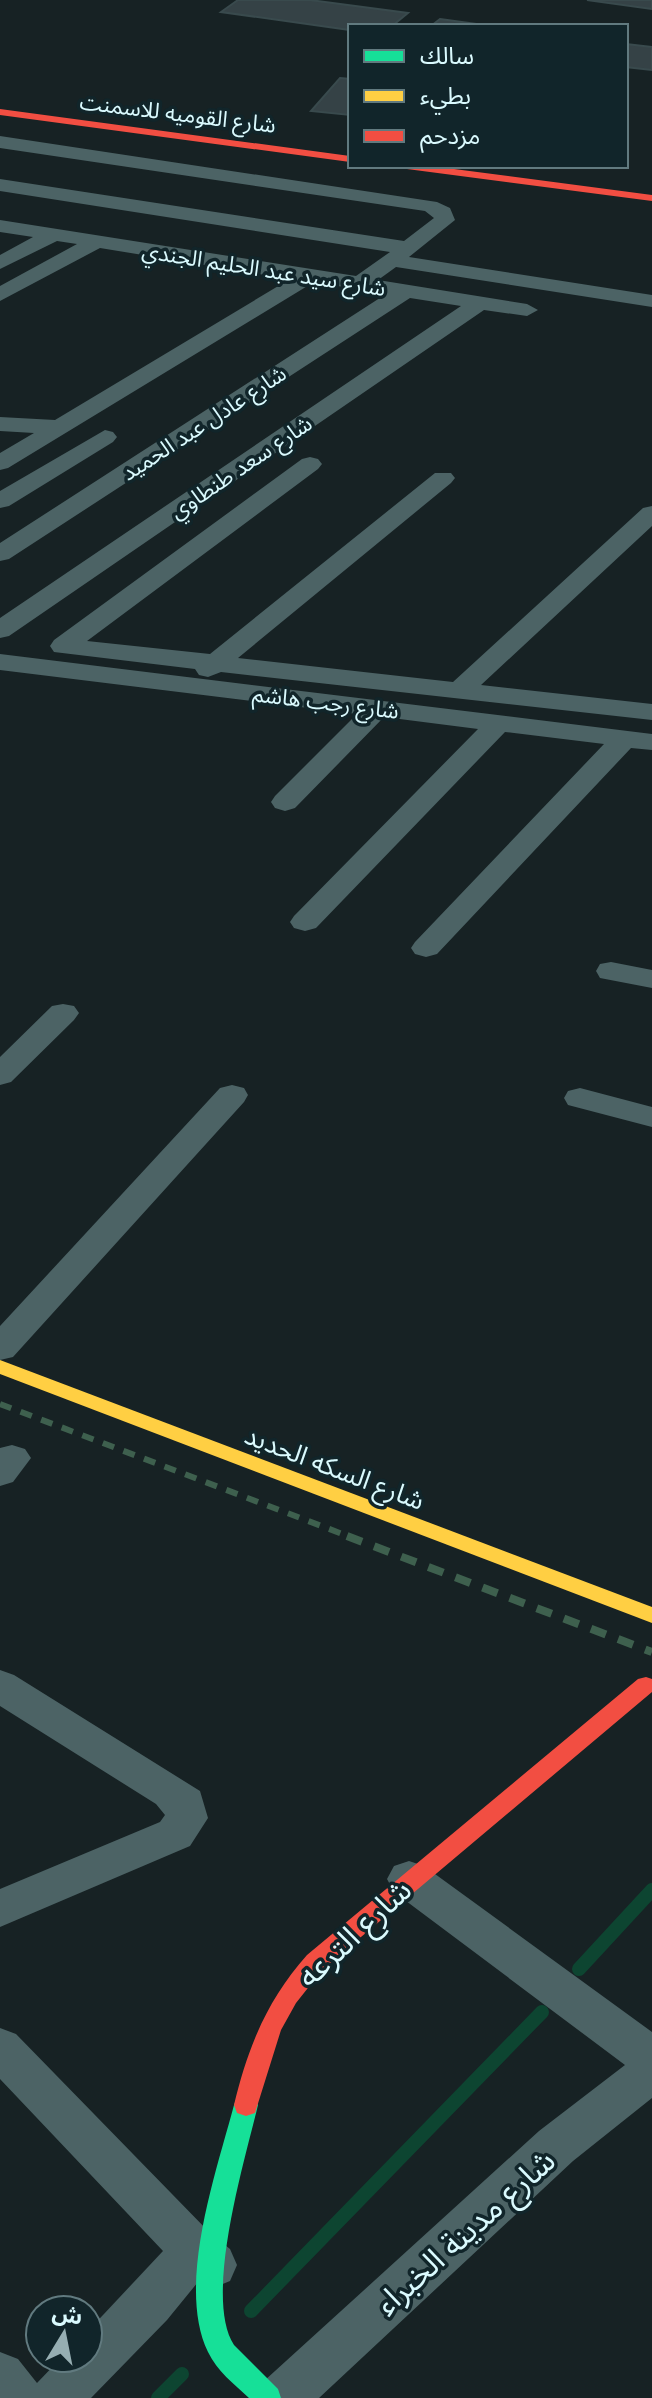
<svg xmlns="http://www.w3.org/2000/svg" width="652" height="2398" font-family="'Noto Sans','Noto Sans Arabic',sans-serif">
	<style>
		.lines { fill: none; stroke-linecap: round; stroke-linejoin: round }
		.stream { stroke: #0d4531; stroke-width: 14 }
		.building { fill: #354246; stroke: #394a4d; stroke-width: 2 }
		.street { fill: #4c6365; fill-rule: evenodd }
		.fast { fill: #16e098; fill-rule: evenodd }
		.slow { fill: #ffcf43; fill-rule: evenodd }
		.jam { fill: #f24e42; fill-rule: evenodd }
		.rail-far1 { stroke: #3e604e; stroke-width: 6; stroke-dasharray: 12 10; stroke-linecap: butt }
		.rail { stroke: #3e604e; stroke-width: 8; stroke-dasharray: 16 13; stroke-linecap: butt }
		.labels { text-anchor: middle; dominant-baseline: central; stroke-width: 7; stroke-linejoin: round; paint-order: stroke }
		.far-street-label { font-size: 22px; fill: #dafafe; stroke: #11252a }
		.street-label { font-size: 26px; fill: #dafafe; stroke: #11252a }
		.near-street-label { font-size: 32px; fill: #dafafe; stroke: #11252a }
	</style>
	<rect width="100%" height="100%" fill="#172224"/>
	<g class="lines">
		<path class="stream" d="M579 1969 652 1890
			M251 2311 542 2012
			M158 2398 182 2374"/>
	</g>
	<path class="building" d="M238 0H310L408 13 392 26H350V30L221 12Z
		M587 0H652V9Z
		M440 19 491 26H431Z
		M626 44 652 47V70L626 67Z
		M340 78 350 79V115L311 111Z"/>
	<g class="lines">
		<path class="street" d="M0 136 437 202 450 208 455 220 409 257 652 295V307L396 267 378 280 527 304 538 310 527 316 484 310 9 636 0 638V618L461 306 410 298 9 559 0 561V543L386 294 314 282 8 468 0 470V453L34 433 0 431V417L55 420 290 279 100 248 0 301V286L77 244 57 241 0 269V255L33 237 0 232V220L356 276 390 252 0 191V179L404 241 434 218 425 211 0 148Z
			M105 430 113 432 117 437 113 442 9 506 0 508V491Z
			M310 457 318 459 322 464 318 469 87 641 210 654 435 473H451L455 478 451 483 238 658 453 682 643 508 652 506V526L481 685 652 704V720L221 672 208 677 199 675 195 669 54 652 50 646 54 640 302 459Z
			M0 654 652 734V750L631 748 437 954 426 957 415 954 411 948 415 942 604 744 505 732 316 928 305 931 294 928 290 922 294 916 478 729 384 717 295 808 285 811 275 808 271 802 275 796 357 714 0 670Z
			M611 962 652 970V988L600 978 596 971 600 964Z
			M63 1004 74 1006 79 1013 74 1020 11 1082 0 1085V1057L52 1006Z
			M232 1085 244 1088 248 1095 244 1102 13 1357 0 1360V1326L220 1088Z
			M580 1088 652 1107V1127L568 1105 564 1098 568 1091Z
			M12 1445 25 1449 31 1458 13 1482 0 1486V1448Z
			M0 1670 14 1675 200 1791 208 1818 190 1846 0 1927V1889L160 1822 165 1815 156 1804 0 1706Z
			M409 1861 424 1866 652 2032V2098L573 2161 319 2398H257L264 2381 539 2131 625 2065 394 1892 387 1879 394 1866Z
			M0 2028 16 2034 211 2234 230 2249 237 2265 230 2281 213 2288 198 2282 167 2320 91 2398H0V2352L18 2359 37 2383 61 2358H88V2331L163 2251 0 2079Z"/>
		<path class="fast" d="M246 2094 255 2097 258 2105C245 2160 203 2297 234 2345L278 2389 281 2398H249C234 2384 217 2371 208 2352 176 2286 216 2173 234 2105L237 2097Z"/>
		<path class="slow" d="M0 1360 652 1607V1623L0 1374Z"/>
		<path class="jam" d="M0 109 350 156V162L0 115Z
			M402 166H431L652 195V201L407 169Z
			M646 1677 652 1679V1692L323 1969 296 2003 281 2030 255 2113 246 2116 237 2113 234 2105C248 2047 267 2000 307 1955L638 1679Z"/>
		<path class="rail-far1" d="M0 1404 353 1538"/>
		<path class="rail" d="M347 1536 652 1652"/>
	</g>
	<g class="labels">
		<g class="far-street-label">
			<text transform="translate(178 112) rotate(7)">شارع القوميه للاسمنت</text>
			<text transform="translate(264 268) rotate(9)">شارع سيد عبد الحليم الجندي</text>
			<text transform="translate(203 422) rotate(-33)">شارع عادل عبد الحميد</text>
			<text transform="translate(240 466) rotate(-34)">شارع سعد طنطاوي</text>
			<text transform="translate(326 701) rotate(7)">شارع رجب هاشم</text>
		</g>
		<g class="street-label">
			<text transform="translate(335 1467) rotate(21)">شارع السكه الحديد</text>
		</g>
		<g class="near-street-label">
			<text transform="translate(353 1932) rotate(-43)">شارع الترعه</text>
			<text transform="translate(464 2231) rotate(-42)">شارع مدينة الخبراء</text>
		</g>
	</g>
	<rect x="348" y="24" width="280" height="144" fill="#11252a" stroke="#617a7f" stroke-width="2"/>
	<rect x="364" y="50" width="40" height="12" fill="#16e098" stroke="#617a7f" stroke-width="2"/>
	<text x="420" y="64" font-size="24" fill="#dafafe">سالك</text>
	<rect x="364" y="90" width="40" height="12" fill="#ffcf43" stroke="#617a7f" stroke-width="2"/>
	<text x="420" y="104" font-size="24" fill="#dafafe">بطيء</text>
	<rect x="364" y="130" width="40" height="12" fill="#f24e42" stroke="#617a7f" stroke-width="2"/>
	<text x="420" y="144" font-size="24" fill="#dafafe">مزدحم</text>
	<g transform="translate(64 2334) rotate(10)"><circle r="38" fill="#11252a" stroke="#617a7f" stroke-width="2"/>
	<path d="M0-6L14 30L0 20L-14 30Z" fill="#96aeb2"/>
	<text y="-12" font-size="22" font-weight="bold" text-anchor="middle" fill="#dafafe">ش</text>
	</g>
</svg>
